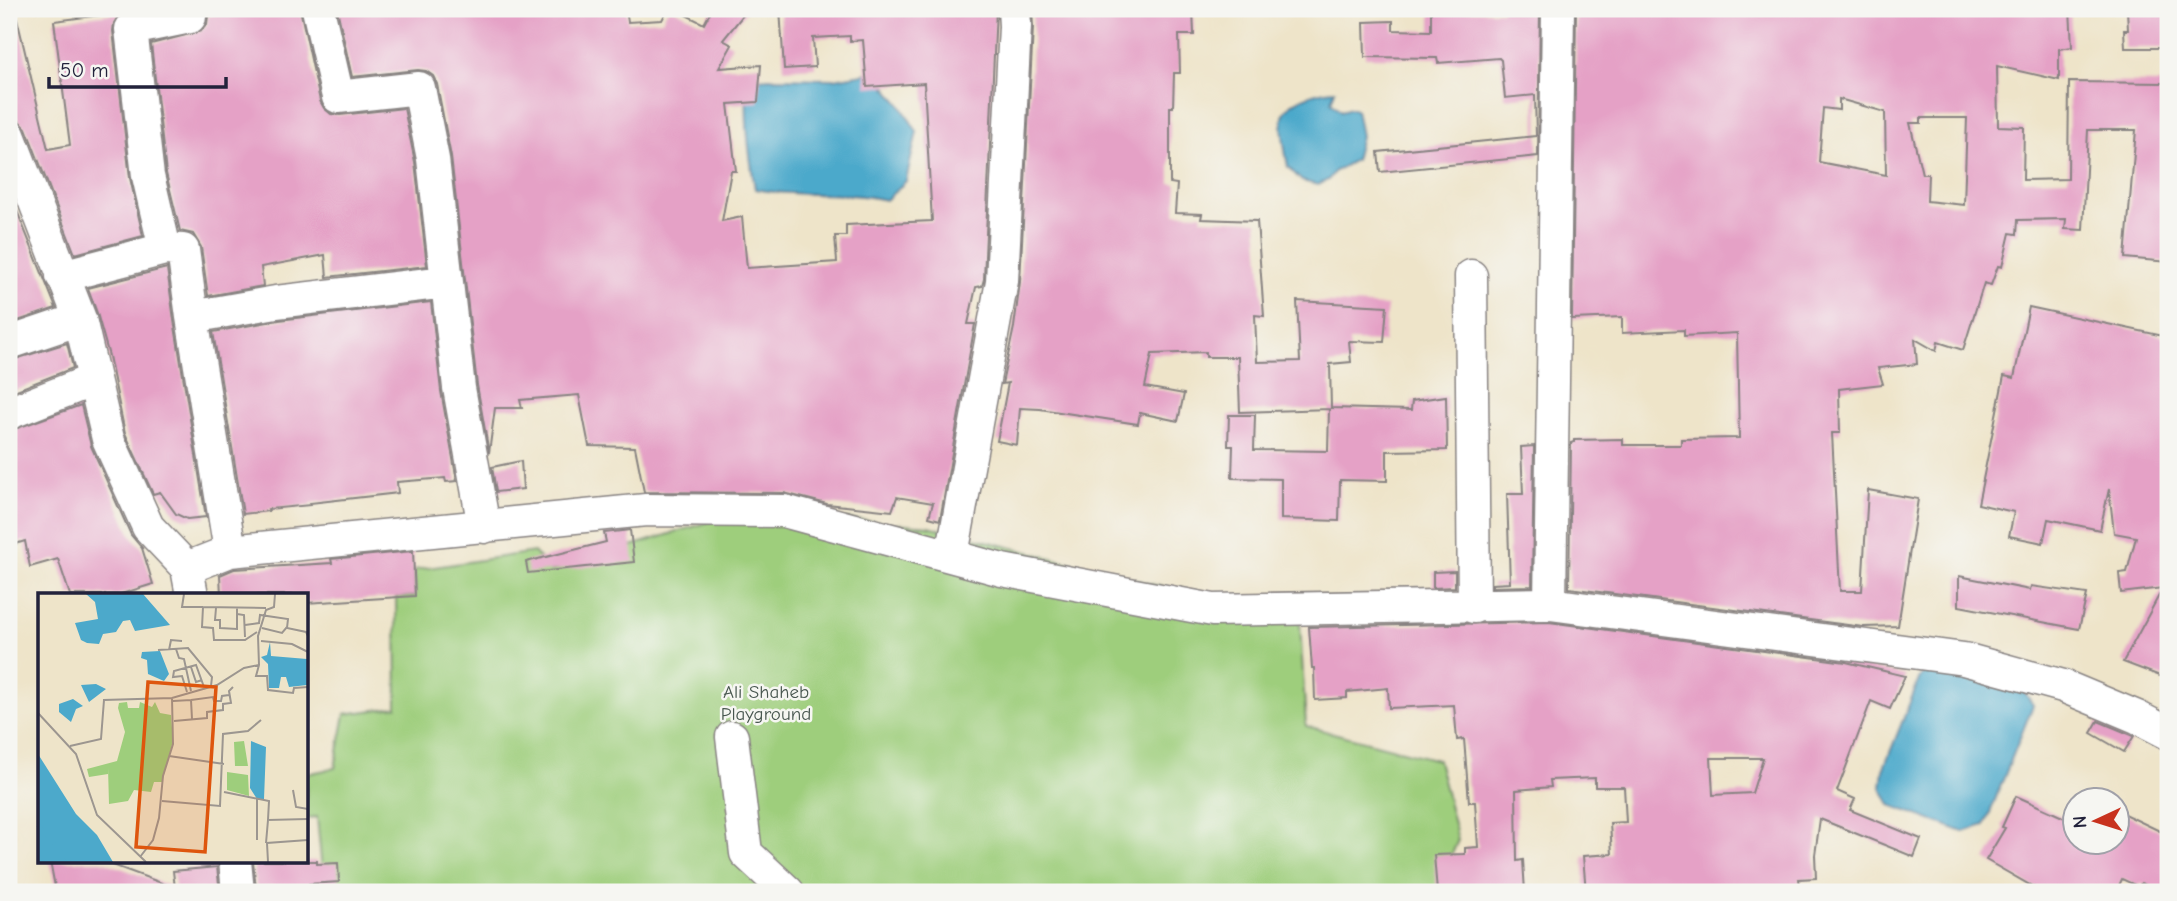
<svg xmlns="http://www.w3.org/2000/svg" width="2177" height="901" font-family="'Comic Neue',sans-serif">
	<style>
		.green { fill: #9ece7c; stroke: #60785c; stroke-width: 2 }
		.water { fill: #4ca9cb; stroke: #376683; stroke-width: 2 }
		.building { fill: #e5a1c6; fill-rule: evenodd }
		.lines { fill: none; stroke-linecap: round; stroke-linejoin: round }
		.minor-casing { stroke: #888382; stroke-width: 35 }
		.minor { stroke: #fff; stroke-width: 32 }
		.labels { text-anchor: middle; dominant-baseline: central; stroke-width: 5; stroke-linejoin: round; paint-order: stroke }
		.park-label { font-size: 19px; fill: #47564e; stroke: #f6f6f2 }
		.inset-river { fill: none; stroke: #4ca9cb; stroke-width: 3.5 }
		.inset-road { fill: none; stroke: #9c9690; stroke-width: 2 }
		.view { fill: #de560e; fill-opacity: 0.15; stroke: #de560e; stroke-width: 3.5 }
		.inset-edge { fill: none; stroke: #22223b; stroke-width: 3.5 }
	</style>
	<rect width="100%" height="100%" fill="#f6f6f2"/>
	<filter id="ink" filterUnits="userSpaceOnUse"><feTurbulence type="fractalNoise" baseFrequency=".0143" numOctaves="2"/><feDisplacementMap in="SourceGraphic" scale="14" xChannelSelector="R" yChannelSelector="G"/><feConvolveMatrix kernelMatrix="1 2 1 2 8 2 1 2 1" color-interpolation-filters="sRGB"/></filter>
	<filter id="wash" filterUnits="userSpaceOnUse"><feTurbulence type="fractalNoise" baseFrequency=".00686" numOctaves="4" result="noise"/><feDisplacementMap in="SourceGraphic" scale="28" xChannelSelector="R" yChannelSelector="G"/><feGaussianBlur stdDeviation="1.57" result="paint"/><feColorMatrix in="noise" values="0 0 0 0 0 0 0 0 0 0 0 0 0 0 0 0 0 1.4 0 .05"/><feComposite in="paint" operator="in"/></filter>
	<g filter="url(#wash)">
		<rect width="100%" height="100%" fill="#eee4c9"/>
		<path class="green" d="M744 511 929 526 1300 623 1306 726 1438 760 1458 840 1436 892H324L317 817 306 818V774L335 768 345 714 397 707 396 597 415 596 414 570 534 552 551 571Z"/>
		<path class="water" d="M874 72 900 104 917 132 906 181 886 200C842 190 798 198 755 189 749 153 744 117 748 80L769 78 834 79Z
			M1335 90 1331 102 1341 111 1350 108 1356 110 1361 136 1355 160 1335 171 1328 180 1318 185 1302 181 1288 167C1286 155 1280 128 1283 117 1288 99 1318 91 1335 90Z
			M1937 667 2021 687 2033 705 1985 825 1963 832 1890 805 1881 787 1883 770 1920 677 1927 669Z"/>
		<g id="blocks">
			<path class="building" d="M131 9H138L119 15 114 23 113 31 130 178 143 236 75 254 26 128 16 118 9 95V15L16 14 48 149 70 145 54 21 109 14Z
				M257 9H300L320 101 324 108 331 114 340 115 404 108 415 162 427 266 327 277 325 255 261 267 263 286 208 296 201 247 193 234 180 231 166 173 151 44 201 31 207 24 208 16 234 10 235 15Z
				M337 9H626L628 22 662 20 668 9H674L704 24 712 9H748L723 40 732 45 719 68 761 65 758 102 728 104 736 171H731L722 221 742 217 747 268 837 262 835 236H846V225L932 221 924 83 867 87 863 40 850 41V36L813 38 815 67 784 69 780 9H996L984 279 982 286 976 287 968 324H975L940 520 929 517 933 503 897 497 892 511 827 504 784 493 644 492 635 447 589 446 579 395 520 400 522 408H495L489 453 477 385 451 157 437 84 433 76 426 71 418 70 352 77Z
				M1032 9H1193L1194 35H1179L1180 73H1174L1173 107H1170V183L1177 184 1175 213 1202 214 1201 219 1257 221 1264 316 1255 315 1257 362 1300 361 1297 301 1387 306 1384 342 1349 341 1351 362 1330 364 1331 408 1411 410 1412 401 1446 396 1447 450 1387 451V481L1340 480 1339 521 1281 519V479L1232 478 1233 446H1228L1229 415H1255L1254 450 1328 451 1329 409 1240 412 1238 357H1206V352L1152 354 1145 387 1184 394 1178 421 1140 413 1138 424 1040 409 1020 408 1017 445 997 441 1008 383 1002 384 1014 327 1020 282 1033 27Z
				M1502 9H1540L1538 156 1380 172 1378 152 1536 136 1535 95 1505 98 1501 60 1499 58 1438 63 1437 58 1365 57 1364 22 1393 21V30L1431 31V10L1502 11Z
				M1576 9H2070L2072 47 2059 49V80L1997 66 1998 126 2024 127 2023 180 2068 179 2069 82 2168 83V262L2125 258 2136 130H2088L2083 230 2065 229 2066 219 2018 220 2017 234 2010 233 2002 267 1998 266 1991 285 1984 283 1963 350 1938 342 1936 351 1915 339 1917 364 1878 368 1883 384 1839 389 1840 433H1832L1840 591H1862L1868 490 1918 499 1898 626 1863 627 1569 588 1571 443 1574 442V440L1623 439V445H1681V439L1739 438 1737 333 1684 336V330L1622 333V317L1572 319ZM1839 99 1885 112 1886 175 1819 162 1823 108 1839 110ZM1921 118H1967L1964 205 1927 201 1928 174H1922L1910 123H1921Z
				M2127 9H2167L2168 48H2125L2124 30H2128Z
				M9 191 56 308 9 324Z
				M167 268 174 320 206 517 187 519 176 514 160 492 153 494 125 433 109 356 97 313 88 288Z
				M431 302 441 391 457 481 446 482 445 478 397 482 398 493 310 503 311 505 268 509 269 511 243 514 213 332 279 320Z
				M2029 307 2168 337V679L2123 662 2163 588 2121 593 2119 573 2127 572 2136 537 2114 533 2109 489 2100 530 2048 519 2043 543 2009 536 2014 512 1978 504 2004 376 2014 378Z
				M67 343 73 368 9 393V361Z
				M81 405 91 446 131 535 142 548 153 584 118 595H70L58 559 30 567 25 541 9 546V431Z
				M1534 446 1532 586 1492 587V584L1510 583 1507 494H1523L1521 447Z
				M521 461 523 489 496 492 492 467Z
				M630 530 634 562 528 573 526 562 606 542 604 533Z
				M413 551 415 596 306 603V595H221L220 575 234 569 332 563 331 559Z
				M1455 571V587L1433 588V572Z
				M1959 576 2030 590 2031 586 2087 594 2079 629 1959 606Z
				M1549 622 1846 662 1905 676 1890 709 1871 701 1837 791 1855 799 1850 810 1921 839 1914 857 1820 819 1815 855 1816 878 1799 879 1801 892H1586L1583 856 1612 854 1610 823 1626 822 1624 787H1595V778L1550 780 1551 787 1516 790 1517 861 1523 860 1525 892H1437L1434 855 1465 854V848L1478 847 1475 802H1469L1464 739 1457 740 1454 705 1389 708 1388 688 1347 692V698L1315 700 1314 668H1312L1309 627ZM1711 758H1763L1752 793 1713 795Z
				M2098 721 2134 736 2124 752 2091 733Z
				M2016 796 2076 823V842H2118V811L2168 835V892H2162L2141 883 2139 887 2122 879 2116 892H2042L1986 860 2005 828 2002 827Z
				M50 861H102L175 888 173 871 217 867 220 892H56Z
				M253 861H317V864L338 863 339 882 309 884 310 892H273L272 886 256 888Z"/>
		</g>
	</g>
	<g filter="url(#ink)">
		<use href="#blocks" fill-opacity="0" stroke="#888382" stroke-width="2"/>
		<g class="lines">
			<g class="minor-casing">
				<path id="minor" d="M189 9 190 17 131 29 148 176 165 249 183 250 192 317
					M318 9 338 97 419 88 433 159 459 388 484 527
					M9 135 80 319 108 439 148 527 187 568 192 595
					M62 276 165 249
					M1471 276 1474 607
					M9 343 80 319
					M9 413 93 380
					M230 551 192 317 276 302 446 282
					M952 555 1002 281 1015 26 1014 9
					M187 568 230 551 646 510 784 511 1002 570 1213 610 1550 604 1964 659 2063 686 2137 717 2168 733
					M1550 604 1558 9
					M732 737 746 853 788 892
					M235 861 238 892"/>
			</g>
			<use href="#minor" class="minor"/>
		</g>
	</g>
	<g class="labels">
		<g class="park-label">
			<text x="766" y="692">Ali Shaheb<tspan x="766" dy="22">Playground</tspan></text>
		</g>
	</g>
	<g transform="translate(38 593)">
		<rect width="270" height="270" fill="#eee4c9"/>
		<path d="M89 109 90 115H101L102 109 114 114 117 109 122 120 133 122 135 148 124 189H116L113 199 96 197 90 208 71 211 70 175V181L51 184 49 176 79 168 87 139 80 115 81 110ZM206 148 210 173H197L196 149ZM189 179 210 182 211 203 189 197Z" fill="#9ece7c"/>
		<path d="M48 1H105L132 32 97 38 92 27 85 28 78 39 65 41 61 51 49 50 43 47 37 30 60 26 57 9ZM232 49 233 63 269 66V92L251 94 248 84H243L241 95H231L230 71 223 64 229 62ZM122 58 131 81 126 88 110 81 109 67 103 65 104 59ZM58 91 68 96 51 109 43 92ZM35 106 45 113 38 116 33 129 21 119V111ZM213 148 228 154 226 206H219L212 195ZM0 161 38 221 59 242 75 269H0Z" fill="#4ca9cb"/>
		<path class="inset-river" d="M0 232 32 269"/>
		<path class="inset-road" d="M146 1 144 14H165M178 15 177 27H182V35L199 36V14M199 21 206 22 207 44M207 32 221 30 222 22 250 26 249 35 268 39 270 43M224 35 244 40 249 34M219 39 207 47H176L175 35 164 34 165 14 228 15M223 48 254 51 270 59M138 56 141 65 146 66 153 98M120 57 150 55 174 84 173 93M131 57 133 47 144 48M221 72 218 83H229L230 97 255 100 256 95 270 94M153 74 158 89 164 87M149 99 144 83 135 84 136 78 158 72 166 94M153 107 175 104 176 108H183L184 103 191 102M135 108 153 107 154 126M0 120 38 161 59 222 108 269M136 128 169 125V119L185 117V111L193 110 191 98 195 94M32 153 63 146 66 107 134 105 179 92 206 75 221 72 220 43 228 17 236 14 237 1M131 163 186 171M255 197 258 214 270 216M186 199 231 208 230 227 270 226M219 206V247M124 208 182 213 185 141 210 138 223 127M228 250 230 227M102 264 115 247 121 225 125 183 135 151 134 105M230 269 229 250 270 247"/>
		<path class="view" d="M110 89 178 94 167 259 98 254Z"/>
		<rect width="270" height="270" class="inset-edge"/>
	</g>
	<rect width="2177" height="901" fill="none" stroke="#f6f6f2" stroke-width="35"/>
	<g transform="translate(2096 821) rotate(266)"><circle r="33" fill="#f6f6f2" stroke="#a1a1a9" stroke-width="2"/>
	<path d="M0-5L12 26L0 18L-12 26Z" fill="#c8321e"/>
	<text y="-10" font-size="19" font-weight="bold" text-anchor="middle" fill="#22223b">N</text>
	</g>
	<path d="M49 77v10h177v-10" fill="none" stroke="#22223b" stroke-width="3.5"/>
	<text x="60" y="77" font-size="21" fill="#22223b" stroke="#f6f6f2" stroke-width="5" paint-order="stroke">50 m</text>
</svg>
